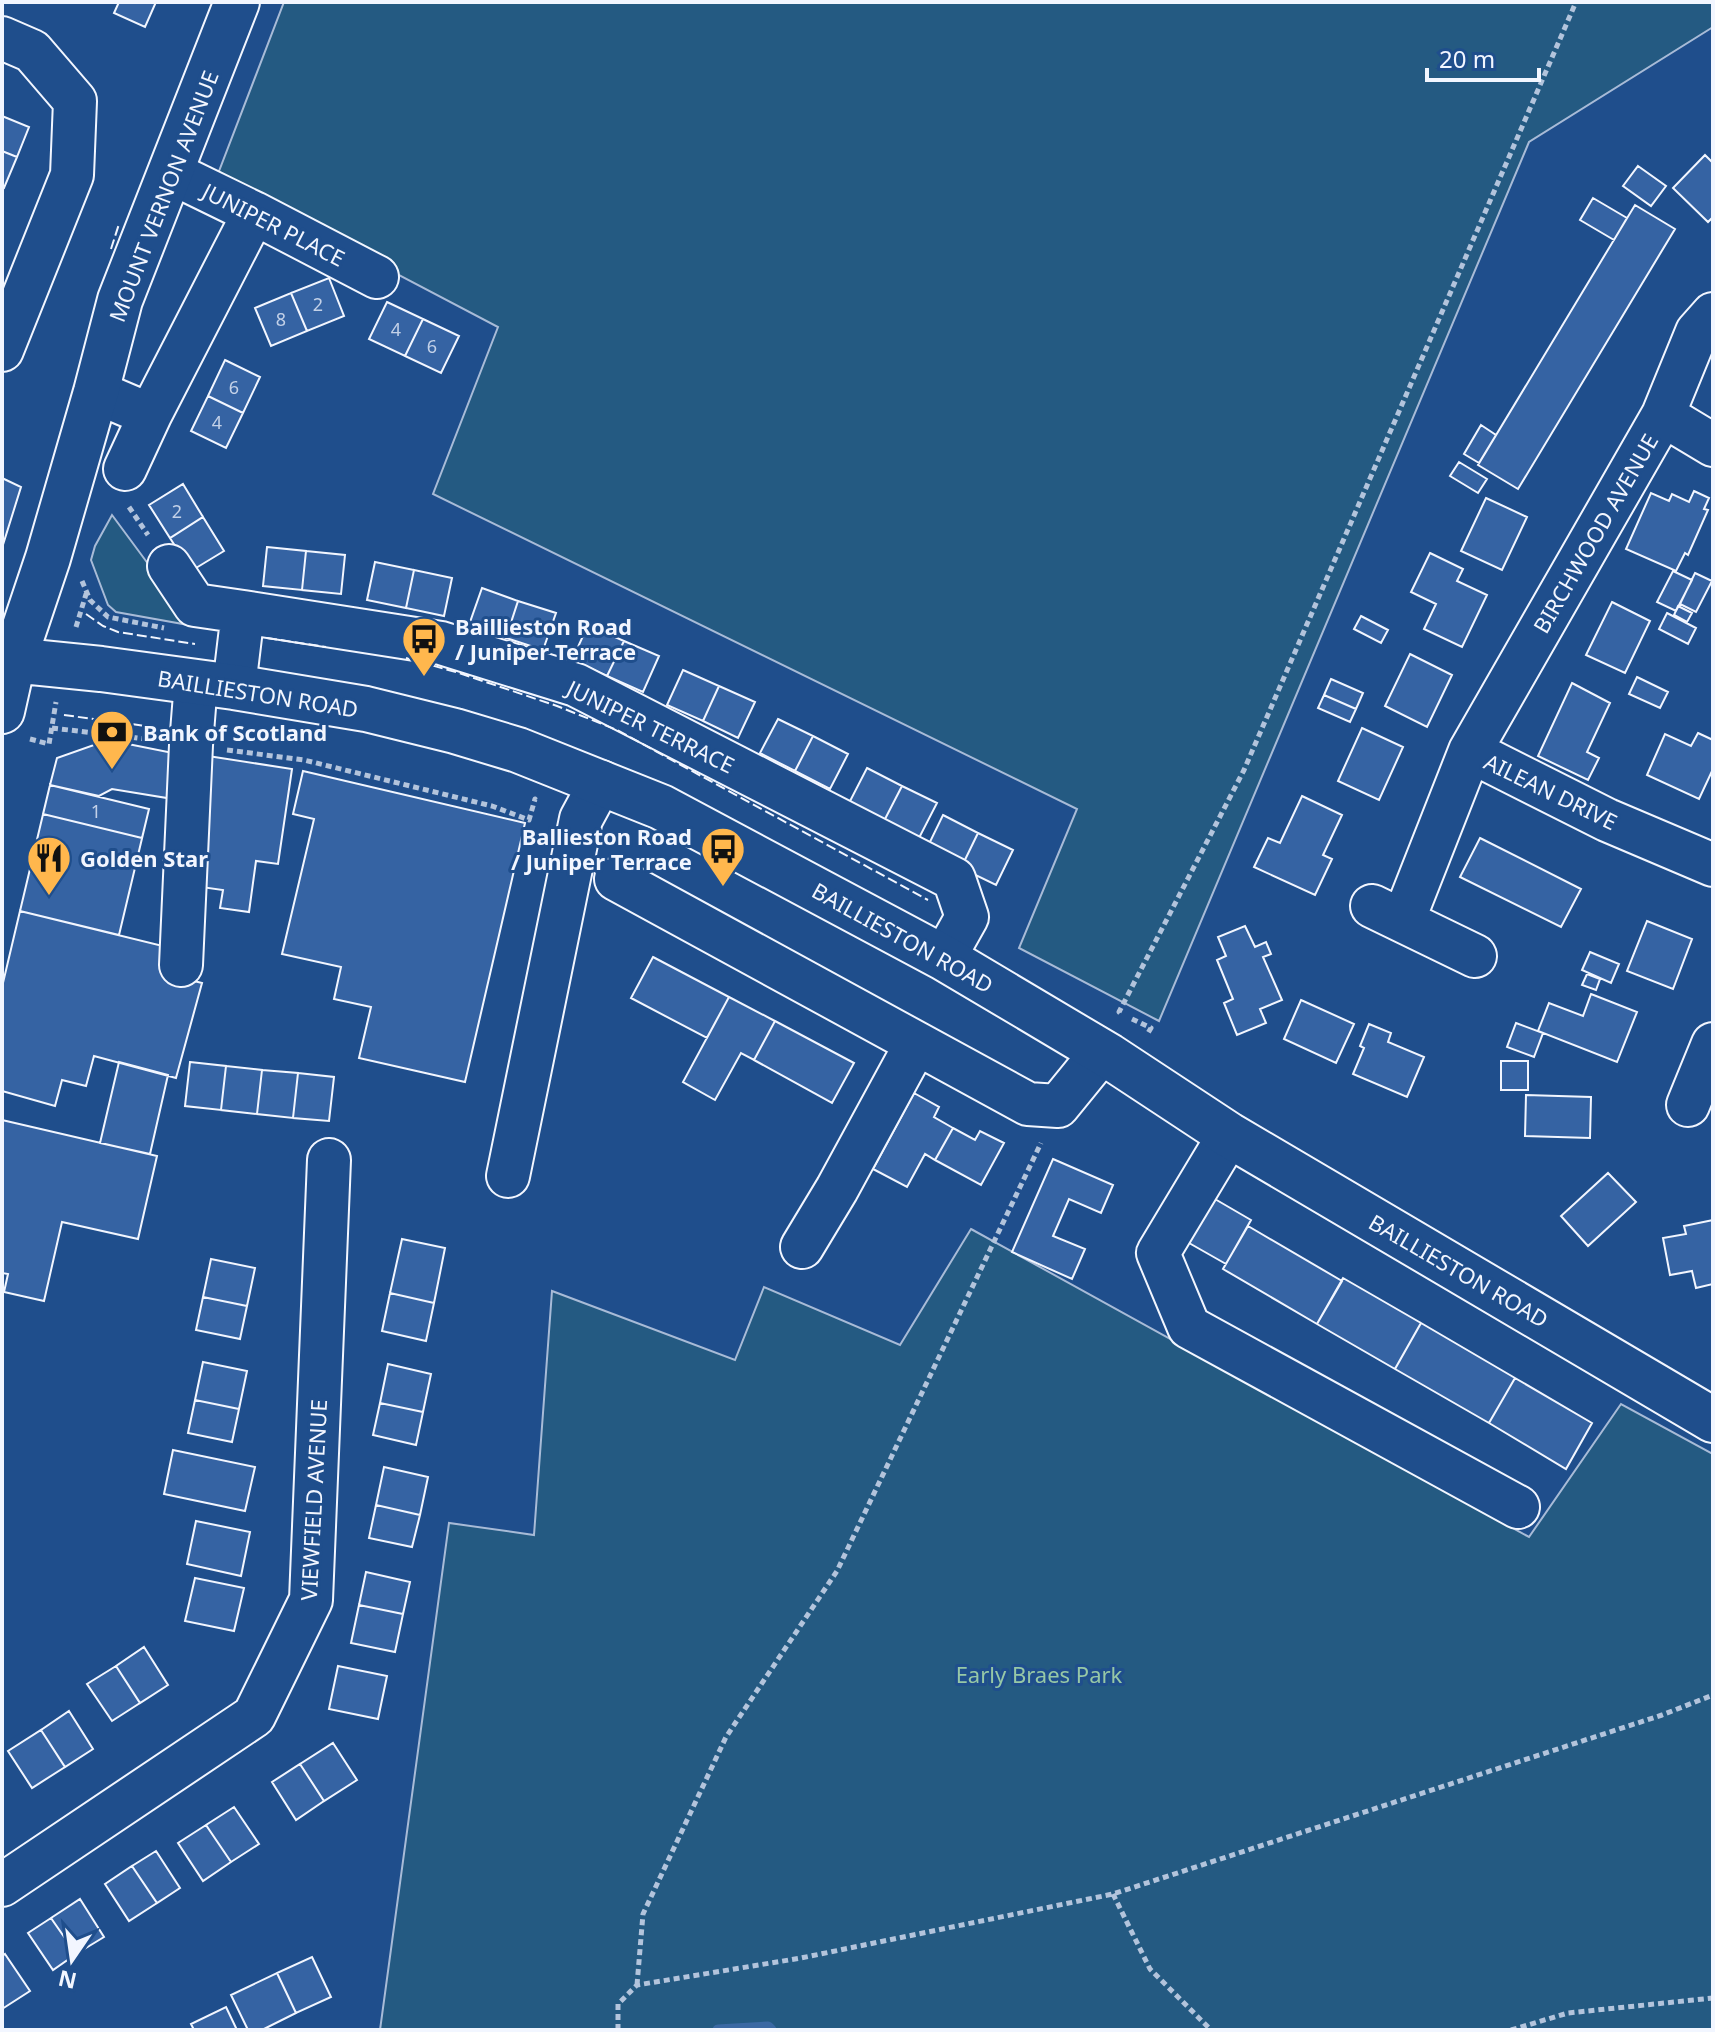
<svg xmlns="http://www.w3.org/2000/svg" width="1715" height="2032" font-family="'Noto Sans',sans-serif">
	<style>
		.green { fill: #245a82; stroke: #a8bbd7; stroke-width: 2 }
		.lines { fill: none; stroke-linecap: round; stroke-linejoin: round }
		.stream { stroke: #3b69a3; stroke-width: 11 }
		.building { fill: #3563a3; stroke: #f2f6ff; stroke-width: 2 }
		.minor-casing { stroke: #f2f6ff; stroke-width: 46 }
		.major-casing { stroke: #f2f6ff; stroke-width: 48 }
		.path { stroke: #b3c4dc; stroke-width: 5; stroke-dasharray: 6 4; stroke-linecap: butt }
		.minor { stroke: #1f4e8c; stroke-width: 42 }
		.major { stroke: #1f4e8c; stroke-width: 44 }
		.fence { stroke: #f2f6ff; stroke-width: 2; stroke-dasharray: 10 4; stroke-linecap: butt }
		.labels { text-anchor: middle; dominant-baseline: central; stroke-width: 6; stroke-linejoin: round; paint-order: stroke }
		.number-label { font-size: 18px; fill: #c3d1e8 }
		.street-label { font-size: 22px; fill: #f2f6ff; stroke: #1f4e8c }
		.poi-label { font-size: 22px; font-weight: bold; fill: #f2f6ff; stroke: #1f4e8c; text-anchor: start }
		.park-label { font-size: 22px; fill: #97c8a6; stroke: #1f4e8c }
	</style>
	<rect width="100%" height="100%" fill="#1f4e8c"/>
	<path class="green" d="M284 2H1713V27L1529 142 1159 1021 1019 948 1077 809 433 494 498 327 216 179Z
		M112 515 194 626 116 612 108 605 91 560 95 546Z
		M971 1229 1529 1537 1621 1404 1713 1454V2030H380L449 1523 534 1535 552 1291 735 1360 764 1287 900 1345Z"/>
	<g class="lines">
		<path class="stream" d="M718 2030 768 2027 771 2030"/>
	</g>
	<path class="building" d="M119 2H156L145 27 114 13Z
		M2 116 29 127 17 157 2 151Z
		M2 151 17 157 4 188 2 187Z
		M1705 155 1713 163V217L1708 222 1673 188Z
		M1638 166 1666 186 1651 206 1623 186Z
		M1593 198 1627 218 1614 240 1580 220Z
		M1635 205 1675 229 1518 489 1478 465Z
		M329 278 344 316 307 331 291 293Z
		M291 293 307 331 271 346 255 308Z
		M387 302 423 319 405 356 369 339Z
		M423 319 459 336 441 373 405 356Z
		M225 360 260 377 243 413 208 396Z
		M208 396 243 413 226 448 191 431Z
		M1481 425 1496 435 1479 463 1464 454Z
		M1459 462 1487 479 1478 493 1450 476Z
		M2 478 21 487 2 548Z
		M183 484 203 517 170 538 149 505Z
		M1694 491 1709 498 1704 509 1708 510 1688 555 1685 553 1676 571 1626 549 1651 493 1669 501 1672 494 1689 502Z
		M1486 498 1527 517 1502 570 1461 551Z
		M203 517 224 551 191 571 170 538Z
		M267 547 306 551 302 590 263 586Z
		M306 551 345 555 341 594 302 590Z
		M1430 553 1463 569 1457 581 1487 595 1462 647 1424 629 1436 604 1411 592Z
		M375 562 414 570 406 608 367 600Z
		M414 570 452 578 444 616 406 608Z
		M1673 571 1692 580 1676 611 1657 602Z
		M1695 573 1712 581 1696 612 1680 604Z
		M482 588 518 601 506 638 469 625Z
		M518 601 556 613 543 650 506 638Z
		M1612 602 1650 621 1625 673 1586 655Z
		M1678 606 1692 613 1687 622 1674 615Z
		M1667 613 1696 628 1688 644 1659 629Z
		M1361 616 1388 630 1381 643 1354 629Z
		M588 625 624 641 607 676 572 660Z
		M624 641 659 656 643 692 607 676Z
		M1410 654 1452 675 1427 727 1385 706Z
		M683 670 719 686 703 721 667 705Z
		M1637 677 1668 692 1660 708 1629 694Z
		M1331 679 1363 693 1356 709 1324 695Z
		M1572 683 1610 703 1587 752 1599 758 1588 780 1538 756Z
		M719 686 755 702 738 738 703 721Z
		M1324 695 1356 709 1350 722 1318 708Z
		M778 719 813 736 795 771 760 753Z
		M1362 728 1403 747 1379 800 1338 781Z
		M1698 733 1713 740V769L1699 799 1647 775 1665 734 1691 746Z
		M813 736 848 754 830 789 795 771Z
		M108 740 173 753 167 798 112 789 99 796 50 785 57 758Z
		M208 756 292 769 278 864 256 861 249 912 220 908 223 890 194 886Z
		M867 768 902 786 884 821 849 803Z
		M303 771 525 823 465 1082 359 1058 371 1007 334 999 341 967 282 954 314 819 293 814Z
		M50 785 149 809 119 935 20 911Z
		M50 785 149 809 142 838 43 814Z
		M902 786 937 803 919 838 884 821Z
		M1302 796 1342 815 1323 855 1332 859 1315 895 1254 867 1268 838 1280 843Z
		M943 815 978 833 961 868 926 850Z
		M978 833 1013 850 996 885 961 868Z
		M1480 838 1581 889 1561 927 1460 877Z
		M20 911 171 948 174 976 202 983 176 1078 94 1056 86 1086 62 1080 55 1106 2 1091V987Z
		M1647 921 1692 939 1673 989 1627 971Z
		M1245 926 1255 947 1266 942 1271 954 1263 957 1282 1000 1260 1009 1266 1023 1237 1035 1224 1003 1233 999 1217 960 1226 956 1218 937Z
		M1590 952 1619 964 1611 983 1582 970Z
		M653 957 729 997 707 1038 631 998Z
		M1587 974 1600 979 1596 990 1582 985Z
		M1591 994 1637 1012 1617 1062 1538 1031 1549 1003 1583 1016Z
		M729 997 775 1021 754 1060 741 1053 715 1100 683 1082Z
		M1301 1000 1354 1024 1336 1063 1284 1039Z
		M775 1021 854 1063 832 1103 754 1060Z
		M1516 1023 1543 1033 1534 1057 1507 1047Z
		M1369 1024 1391 1033 1388 1042 1424 1057 1407 1097 1353 1074 1364 1048 1360 1046Z
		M1501 1061H1528V1090H1501Z
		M119 1062 168 1075 150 1154 100 1143Z
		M190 1062 226 1066 221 1110 185 1106Z
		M226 1066 262 1070 257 1114 221 1110Z
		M262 1070 298 1073 293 1118 257 1114Z
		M298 1073 334 1077 329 1121 293 1118Z
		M914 1093 939 1107 934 1117 953 1128 935 1160 925 1154 907 1187 873 1169Z
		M1526 1095 1591 1097 1590 1138 1525 1136Z
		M2 1120 157 1156 138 1239 62 1222 44 1301 4 1292 8 1274 2 1273Z
		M953 1128 975 1140 980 1131 1004 1143 981 1185 935 1160Z
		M1053 1159 1113 1185 1101 1213 1069 1199 1053 1236 1085 1249 1072 1279 1012 1252Z
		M1608 1173 1636 1202 1588 1246 1561 1216Z
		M1208 1195 1251 1220 1226 1264 1182 1239Z
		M1713 1220V1284L1696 1288 1692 1271 1670 1275 1663 1238 1686 1234 1684 1226Z
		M1248 1226 1342 1281 1317 1324 1223 1269Z
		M402 1239 445 1248 434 1303 390 1293Z
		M211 1259 255 1268 247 1306 203 1297Z
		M1343 1278 1421 1323 1395 1369 1317 1324Z
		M390 1293 434 1303 426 1341 382 1331Z
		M203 1297 247 1306 240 1339 196 1330Z
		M1421 1323 1515 1378 1489 1423 1395 1369Z
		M203 1362 247 1371 239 1409 195 1400Z
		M388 1364 431 1374 423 1412 380 1403Z
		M1515 1378 1592 1423 1566 1469 1489 1423Z
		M195 1400 239 1409 232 1442 188 1433Z
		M380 1403 423 1412 416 1445 373 1435Z
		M173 1450 255 1467 245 1511 164 1494Z
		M384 1467 428 1477 420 1515 376 1505Z
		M376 1505 420 1515 412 1547 369 1538Z
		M196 1521 250 1532 241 1576 187 1564Z
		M366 1572 410 1582 403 1614 359 1605Z
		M195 1578 244 1588 234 1631 185 1621Z
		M359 1605 403 1614 395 1652 351 1643Z
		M144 1647 168 1685 140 1703 116 1666Z
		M116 1666 140 1703 112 1721 87 1684Z
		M338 1666 387 1676 378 1719 329 1709Z
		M69 1711 93 1749 65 1767 41 1730Z
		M41 1730 65 1767 32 1788 8 1751Z
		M333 1743 357 1780 324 1801 300 1764Z
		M300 1764 324 1801 296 1820 272 1782Z
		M234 1807 259 1844 231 1862 206 1825Z
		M206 1825 231 1862 203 1881 178 1843Z
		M156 1851 180 1888 157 1903 132 1866Z
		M132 1866 157 1903 129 1921 105 1884Z
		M80 1899 104 1937 76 1954 51 1918Z
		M51 1918 76 1954 53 1970 28 1933Z
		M5 1954 30 1991 2 2009V1956Z
		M312 1957 331 1997 296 2013 277 1973Z
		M277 1973 296 2013 262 2030H248L231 1995Z
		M226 2007 237 2030H194L191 2024Z"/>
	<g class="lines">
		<g class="minor-casing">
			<path id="minor" d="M2 38 32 51 75 101 72 175 2 350
				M170 172 254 213 377 277
				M96 392 150 415 254 213
				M1663 415 1713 445
				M125 469 150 415
				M169 566 195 605 243 612
				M234 687 243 612 441 643 576 685 954 879 967 917 944 958
				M1470 751 1607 820 1713 865
				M616 879 1028 1104 1058 1106 1102 1052
				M1372 906 1475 956
				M1403 921 1470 751 1663 415 1697 332 1713 314
				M181 965 191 745 196 682
				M1688 1105 1713 1044
				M1229 1135 1158 1253 1189 1327 1518 1507
				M508 1176 581 819 601 782
				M802 1247 837 1189 916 1044
				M2 1885 254 1716 311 1600 329 1160"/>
		</g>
		<g class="major-casing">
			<path id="major" d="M2 659 101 669 234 687 366 709 455 731 518 750 661 807 944 958 1109 1056 1229 1135 1713 1420
				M2 711 13 662 48 558 96 392 120 300 237 2"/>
		</g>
		<path class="path" d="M129 507 148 535
			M82 581 90 600 108 617 164 628
			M76 627 87 591
			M52 728 154 740
			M30 739 49 744 56 702
			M227 750 304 760 492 806 529 820 535 799 536 800
			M1120 1013 1119 1012 1244 770 1576 2
			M1132 1019 1151 1028 1148 1033
			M1113 1894 1150 1969 1211 2030
			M637 1985 643 1914 726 1737 837 1571 1041 1143
			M618 2030V2004L637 1985 801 1958 1113 1894 1662 1715 1713 1695
			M1511 2030 1568 2013 1713 1998"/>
		<use href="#minor" class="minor"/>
		<use href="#major" class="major"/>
		<path class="fence" d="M111 249 119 224
			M86 614 103 626 118 632 195 644
			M267 638 326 647
			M406 658 459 673 557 706 617 730 928 900
			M64 715 168 729"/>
	</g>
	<defs>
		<g id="bus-pin" transform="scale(2.3)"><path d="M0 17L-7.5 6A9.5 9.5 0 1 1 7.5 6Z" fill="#ffb74d" stroke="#1f4e8c"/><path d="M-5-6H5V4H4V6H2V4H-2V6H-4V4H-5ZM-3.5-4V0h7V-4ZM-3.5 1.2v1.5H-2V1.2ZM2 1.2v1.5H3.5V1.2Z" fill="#111"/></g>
		<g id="bank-pin" transform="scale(2.3)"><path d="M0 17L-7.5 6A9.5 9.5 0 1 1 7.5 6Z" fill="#ffb74d" stroke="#1f4e8c"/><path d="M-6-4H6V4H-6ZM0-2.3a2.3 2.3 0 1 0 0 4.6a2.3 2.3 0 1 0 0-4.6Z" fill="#111"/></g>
		<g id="restaurant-pin" transform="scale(2.3)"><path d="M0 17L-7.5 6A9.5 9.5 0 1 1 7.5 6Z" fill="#ffb74d" stroke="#1f4e8c"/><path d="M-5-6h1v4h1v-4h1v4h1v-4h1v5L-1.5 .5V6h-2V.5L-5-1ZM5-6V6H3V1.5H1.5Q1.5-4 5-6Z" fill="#111"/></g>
	</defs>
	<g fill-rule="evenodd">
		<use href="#bus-pin" x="424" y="639"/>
		<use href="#bank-pin" x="112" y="732"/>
		<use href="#bus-pin" x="723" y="849"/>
		<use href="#restaurant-pin" x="49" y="858"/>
	</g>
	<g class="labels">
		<g class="number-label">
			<text x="318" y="304">2</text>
			<text x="281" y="319">8</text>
			<text x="396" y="329">4</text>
			<text x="432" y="346">6</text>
			<text x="234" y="387">6</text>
			<text x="217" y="422">4</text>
			<text x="177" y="511">2</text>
			<text x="96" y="811">1</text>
		</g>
		<g class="street-label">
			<text transform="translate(163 196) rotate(-69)">MOUNT VERNON AVENUE</text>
			<text transform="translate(274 224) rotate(27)">JUNIPER PLACE</text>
			<text transform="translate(1595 533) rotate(-60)">BIRCHWOOD AVENUE</text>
			<text transform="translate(258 693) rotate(9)">BAILLIESTON ROAD</text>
			<text transform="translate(651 726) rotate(26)">JUNIPER TERRACE</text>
			<text transform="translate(1551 791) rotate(26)">AILEAN DRIVE</text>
			<text transform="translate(903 937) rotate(29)">BAILLIESTON ROAD</text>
			<text transform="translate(1459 1270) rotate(30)">BAILLIESTON ROAD</text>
			<text transform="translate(313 1500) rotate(-87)">VIEWFIELD AVENUE</text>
		</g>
		<g class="poi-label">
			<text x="455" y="626">Baillieston Road<tspan x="455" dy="25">/ Juniper Terrace</tspan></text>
			<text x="143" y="732">Bank of Scotland</text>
			<text x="692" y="836" text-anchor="end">Ballieston Road<tspan x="692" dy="25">/ Juniper Terrace</tspan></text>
			<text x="80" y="858">Golden Star</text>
		</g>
		<g class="park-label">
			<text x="1039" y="1674">Early Braes Park</text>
		</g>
	</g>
	<rect width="1715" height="2032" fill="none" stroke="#f2f6ff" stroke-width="8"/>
	<g transform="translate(72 1960) rotate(193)" stroke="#1f4e8c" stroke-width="6" paint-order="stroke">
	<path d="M0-6L14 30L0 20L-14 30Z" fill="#f2f6ff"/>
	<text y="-12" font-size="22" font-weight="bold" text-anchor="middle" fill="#f2f6ff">N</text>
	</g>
	<path d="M1427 68v12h112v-12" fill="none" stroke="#f2f6ff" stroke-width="4"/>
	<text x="1439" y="68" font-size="24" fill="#f2f6ff" stroke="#1f4e8c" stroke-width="6" paint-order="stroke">20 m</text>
</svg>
